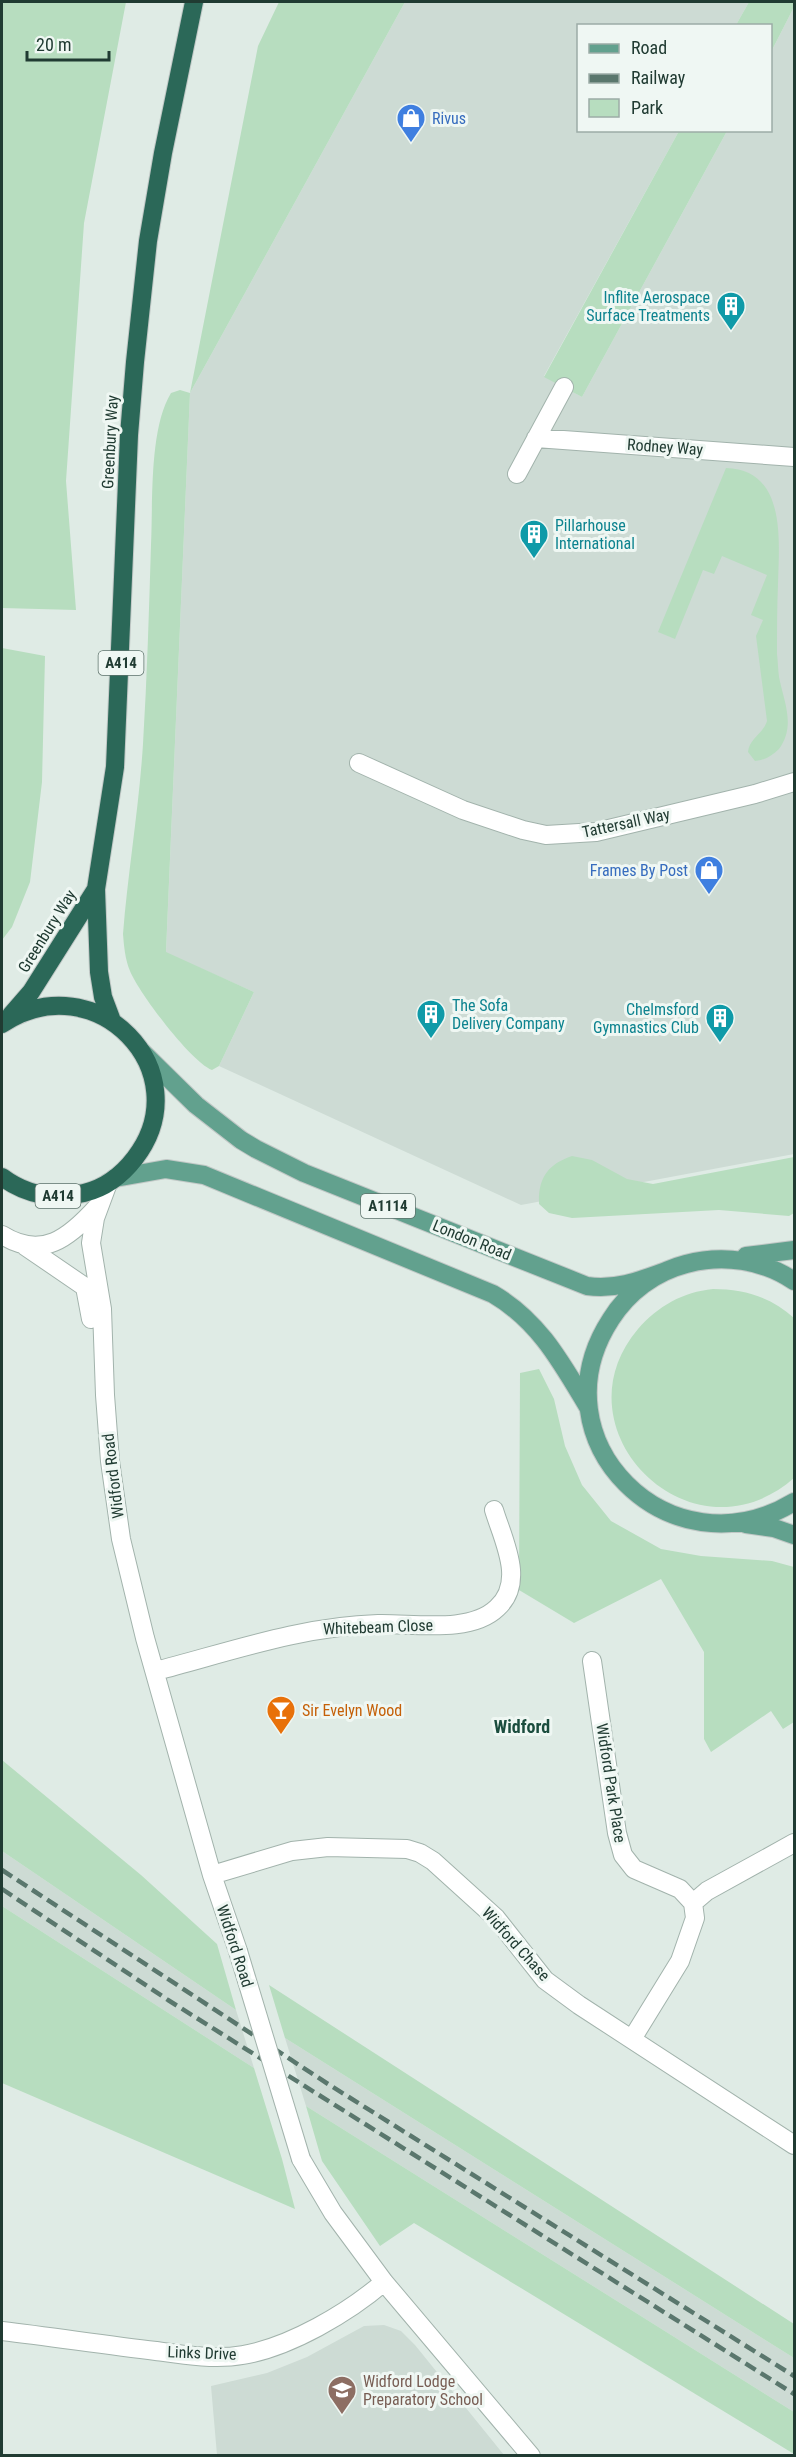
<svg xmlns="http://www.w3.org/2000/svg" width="796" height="2457" font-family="'Roboto Condensed',sans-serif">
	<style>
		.built { fill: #cddbd4 }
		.green { fill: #b7ddbf }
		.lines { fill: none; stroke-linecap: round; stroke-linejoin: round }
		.street-casing { stroke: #a2b3ac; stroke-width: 20 }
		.primary-casing { stroke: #c1c8c6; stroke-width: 20 }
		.highway-casing { stroke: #c1c8c6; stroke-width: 20 }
		.street { stroke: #fff; stroke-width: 18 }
		.primary { stroke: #62a18e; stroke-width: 18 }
		.highway { stroke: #2b6858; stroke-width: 18 }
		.rail { stroke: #5a776d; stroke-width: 4.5; stroke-dasharray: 12 6; stroke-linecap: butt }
		.street-bridge-casing { stroke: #a2b3ac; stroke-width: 20; stroke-linecap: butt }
		.street-bridge { stroke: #fff; stroke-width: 18 }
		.labels { text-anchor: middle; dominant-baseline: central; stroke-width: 6; stroke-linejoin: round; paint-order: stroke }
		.shield { fill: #eff7f3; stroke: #5e736c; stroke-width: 1.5 }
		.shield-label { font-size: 15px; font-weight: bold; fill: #203b32 }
		.shop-label { font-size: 16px; fill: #366cbe; stroke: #eff7f3; text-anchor: start }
		.culture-label { font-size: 16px; fill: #0d838f; stroke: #eff7f3; text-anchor: end }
		.street-label { font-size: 16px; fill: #203b32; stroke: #eff7f3 }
		.food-label { font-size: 16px; fill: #c56008; stroke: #eff7f3; text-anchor: start }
		.education-label { font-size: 16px; fill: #785e54; stroke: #eff7f3; text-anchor: start }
		.neighbourhood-label { font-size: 18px; font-weight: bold; fill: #1b4d3e; stroke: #eff7f3 }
	</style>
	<rect width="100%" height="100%" fill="#dfebe5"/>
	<path class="built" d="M405 2H749L736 25 578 26V130L679 131 544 376 582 397 727 131 770 130 771 52 794 7V1154L521 1205 219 1066 254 992 166 953 190 393Z
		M2 1851 236 2010 254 2068 2 1906Z
		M285 2038 794 2358V2412L306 2106Z
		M384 2325 401 2331 415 2345 504 2455H217L211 2386 267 2373 307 2357 364 2326Z"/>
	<path class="green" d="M2 2H126L84 223 66 481 76 610 2 608Z
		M279 2H405L190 393 166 952 254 992 219 1066 212 1070C191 1062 139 993 130 971 125 959 124 946 123 934 128 871 139 808 143 744 147 678 149 611 151 545 153 502 149 429 171 393L180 390 190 393 258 46Z
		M749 2H794V7L771 52 770 26 736 25Z
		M679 131H727L582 397 544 377Z
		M726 468C787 470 779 541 778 584 777 607 777 630 777 654 778 662 778 670 779 677 784 702 796 726 779 749 772 756 765 760 755 761L748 752C749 739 763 734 767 721L756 636 763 620 751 615 767 575 722 556 714 574 703 570 675 639 658 632Z
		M2 648 45 656 42 782 30 882 12 927 2 940Z
		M572 1156 592 1160 627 1179 653 1184 794 1157V1213L789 1216 719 1210 572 1218 549 1213 539 1204C538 1178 548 1164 572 1156Z
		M713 1289C744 1289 771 1297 794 1318V1478C691 1568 553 1429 638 1329 658 1306 683 1292 713 1289Z
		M539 1369 554 1399 565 1446 582 1485 611 1521 661 1549 701 1556 772 1561 794 1567V1722L783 1729 771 1711 711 1752 704 1739V1652L661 1579 574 1623 519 1590 520 1373Z
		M2 1760 141 1875 217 1944 236 2010 2 1851Z
		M2 1906 254 2068 282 2159 295 2209 2 2083Z
		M269 1985 794 2324V2358L285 2038Z
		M306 2106 794 2412V2454L414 2223 380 2246 322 2161Z"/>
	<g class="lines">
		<g class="street-casing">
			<path id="street" d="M536 438 794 457
				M517 474 564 387
				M359 763 463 810 523 830 546 835 596 832 755 794 794 782
				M108 1183 95 1218 91 1243 102 1309 105 1395 110 1461 121 1539 145 1638 212 1875 238 1951
				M2 1235C42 1260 69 1238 97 1207
				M25 1246 85 1287 91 1319
				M592 1661 617 1833 623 1855 634 1869 680 1889 693 1903 695 1918 680 1961 632 2039
				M156 1671C229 1652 302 1626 378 1624 413 1623 470 1634 497 1608 526 1582 503 1540 494 1510
				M212 1875 292 1851 328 1847 407 1849 420 1853 433 1861 496 1918 545 1980 579 2005 794 2145
				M693 1903 707 1891 794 1843
				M301 2159 333 2213 384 2282 531 2456
				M2 2331C53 2337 104 2345 156 2351 184 2355 215 2360 243 2355 290 2347 348 2313 384 2282"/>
		</g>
		<g class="primary-casing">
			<path id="primary" d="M142 1052 196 1105 241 1140 256 1149 304 1173 587 1286C616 1290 639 1281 666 1271
				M115 1178 166 1169 204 1175 493 1294C539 1321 561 1362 588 1407
				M746 1256 794 1250
				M794 1281C763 1260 723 1254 686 1264 655 1272 628 1292 611 1319 532 1440 670 1577 794 1502
				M746 1524 774 1528 794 1535"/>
		</g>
		<g class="highway-casing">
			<path id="highway" d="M11 1015 31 992 96 889
				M112 1021 103 997 99 972 96 889 115 767 129 435 135 362 148 241 163 153 194 2
				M2 1024C96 962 201 1072 135 1158 122 1175 105 1188 84 1193 55 1200 26 1195 2 1177"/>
		</g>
		<use href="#street" class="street"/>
		<use href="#primary" class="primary"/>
		<use href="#highway" class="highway"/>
		<path class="rail" d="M2 1870 328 2084 794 2376
			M2 1889 168 2000 794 2394"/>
		<g class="street-bridge-casing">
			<path id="street-bridge" d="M238 1951 301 2159"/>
		</g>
		<use href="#street-bridge" class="street-bridge"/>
	</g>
	<defs>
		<g id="shop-pin" transform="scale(1.5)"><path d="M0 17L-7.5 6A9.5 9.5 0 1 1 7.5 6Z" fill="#3f7fe0" stroke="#eff7f3"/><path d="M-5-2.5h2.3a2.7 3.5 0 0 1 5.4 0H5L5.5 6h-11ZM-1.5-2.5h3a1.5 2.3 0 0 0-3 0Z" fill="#fff"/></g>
		<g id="building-pin" transform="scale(1.5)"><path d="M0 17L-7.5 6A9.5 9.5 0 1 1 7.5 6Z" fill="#0f9aa8" stroke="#eff7f3"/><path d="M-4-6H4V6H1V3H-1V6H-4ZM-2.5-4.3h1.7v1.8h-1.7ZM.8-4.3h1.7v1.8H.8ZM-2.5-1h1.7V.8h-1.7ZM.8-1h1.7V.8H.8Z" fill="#fff"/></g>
		<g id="bar-pin" transform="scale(1.5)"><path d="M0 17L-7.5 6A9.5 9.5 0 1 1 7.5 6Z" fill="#e8710a" stroke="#eff7f3"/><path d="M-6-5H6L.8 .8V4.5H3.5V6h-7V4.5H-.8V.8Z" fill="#fff"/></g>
		<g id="school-pin" transform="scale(1.5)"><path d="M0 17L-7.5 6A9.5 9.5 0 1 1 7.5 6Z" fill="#8d6e63" stroke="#eff7f3"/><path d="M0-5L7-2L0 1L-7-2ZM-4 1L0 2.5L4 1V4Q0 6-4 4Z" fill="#fff"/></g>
	</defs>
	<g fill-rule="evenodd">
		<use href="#shop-pin" x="411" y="118"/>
		<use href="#building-pin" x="731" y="306"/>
		<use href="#building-pin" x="534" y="534"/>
		<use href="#shop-pin" x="709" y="870"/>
		<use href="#building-pin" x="431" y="1014"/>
		<use href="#building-pin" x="720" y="1018"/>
		<use href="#bar-pin" x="281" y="1710"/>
		<use href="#school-pin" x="342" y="2390"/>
	</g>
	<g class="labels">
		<g class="shield">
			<rect x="98.5" y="651" width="45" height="24" rx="4.5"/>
			<rect x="35.5" y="1184" width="45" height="24" rx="4.5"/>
			<rect x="361" y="1194" width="54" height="24" rx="4.5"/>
		</g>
		<g class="shield-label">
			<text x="121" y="663">A414</text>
			<text x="58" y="1196">A414</text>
			<text x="388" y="1206">A1114</text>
		</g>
		<g class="shop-label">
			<text x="432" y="118">Rivus</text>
			<text x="688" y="870" text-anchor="end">Frames By Post</text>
		</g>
		<g class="culture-label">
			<text x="710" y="297">Inflite Aerospace<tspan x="710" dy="18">Surface Treatments</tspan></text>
			<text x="555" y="525" text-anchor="start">Pillarhouse<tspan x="555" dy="18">International</tspan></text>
			<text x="452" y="1005" text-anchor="start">The Sofa<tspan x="452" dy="18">Delivery Company</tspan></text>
			<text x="699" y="1009">Chelmsford<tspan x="699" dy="18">Gymnastics Club</tspan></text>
		</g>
		<g class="street-label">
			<text transform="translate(110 442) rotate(-87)">Greenbury Way</text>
			<text transform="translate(665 447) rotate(4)">Rodney Way</text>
			<text transform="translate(626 823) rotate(-12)">Tattersall Way</text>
			<text transform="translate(47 931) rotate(-58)">Greenbury Way</text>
			<text transform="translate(472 1240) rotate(22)">London Road</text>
			<text transform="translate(113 1476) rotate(-97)">Widford Road</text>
			<text transform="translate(378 1627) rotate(-2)">Whitebeam Close</text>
			<text transform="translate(611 1783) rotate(81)">Widford Park Place</text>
			<text transform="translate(516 1944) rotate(48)">Widford Chase</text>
			<text transform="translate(235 1946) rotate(72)">Widford Road</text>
			<text transform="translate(202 2353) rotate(2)">Links Drive</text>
		</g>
		<g class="food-label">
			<text x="302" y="1710">Sir Evelyn Wood</text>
		</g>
		<g class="education-label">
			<text x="363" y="2381">Widford Lodge<tspan x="363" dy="18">Preparatory School</tspan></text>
		</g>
		<g class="neighbourhood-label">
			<text x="522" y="1726">Widford</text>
		</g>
	</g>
	<rect width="796" height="2457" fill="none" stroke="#203b32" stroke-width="6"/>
	<rect x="577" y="24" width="195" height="108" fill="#eff7f3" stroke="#9caca6" stroke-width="1.5"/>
	<rect x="589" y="44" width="30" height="9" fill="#62a18e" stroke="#9caca6" stroke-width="1.5"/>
	<text x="631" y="54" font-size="18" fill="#203b32">Road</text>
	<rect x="589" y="74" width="30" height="9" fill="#5a776d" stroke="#9caca6" stroke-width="1.5"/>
	<text x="631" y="84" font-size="18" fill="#203b32">Railway</text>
	<rect x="589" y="99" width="30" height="18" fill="#b7ddbf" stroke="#9caca6" stroke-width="1.5"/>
	<text x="631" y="114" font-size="18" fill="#203b32">Park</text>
	<path d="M27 51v9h82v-9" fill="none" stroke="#203b32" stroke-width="3"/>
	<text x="36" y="51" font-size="18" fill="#203b32" stroke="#eff7f3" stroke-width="4.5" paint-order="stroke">20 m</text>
</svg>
